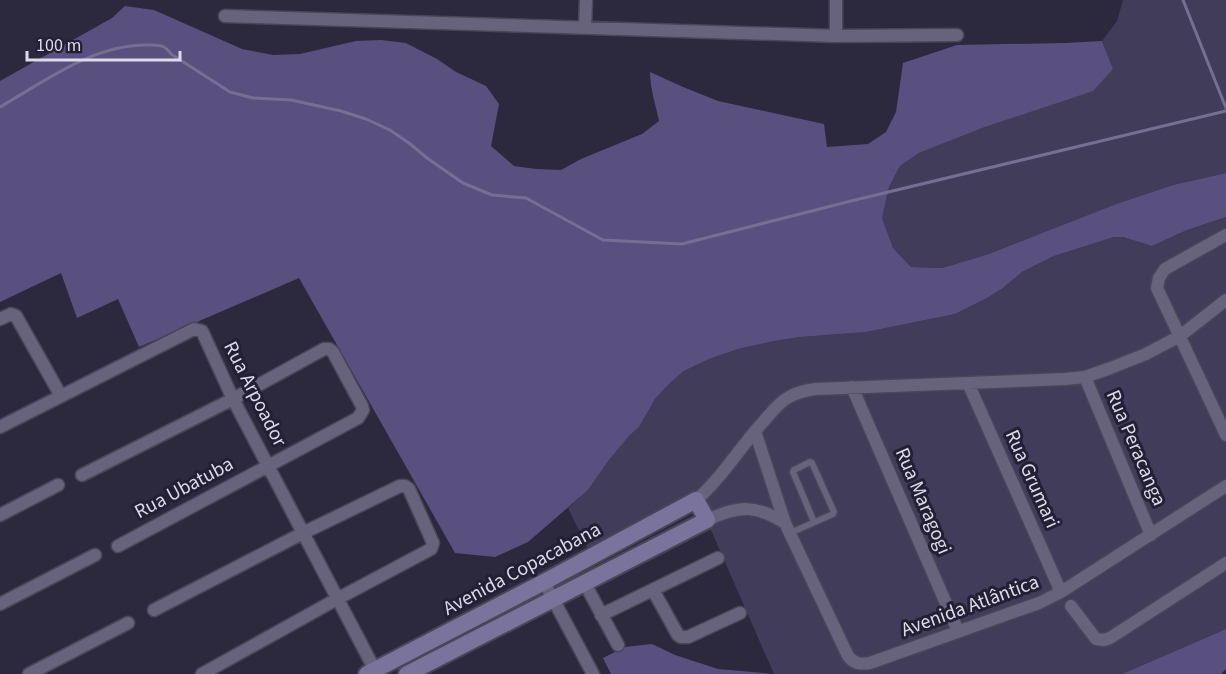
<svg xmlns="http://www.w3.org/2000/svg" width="1226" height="674" font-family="'Source Sans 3',sans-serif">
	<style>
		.green { fill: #413c59 }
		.forest { fill: #595080 }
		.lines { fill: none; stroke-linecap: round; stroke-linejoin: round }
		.stream { stroke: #766f94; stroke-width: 3 }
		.lane-casing { stroke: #494658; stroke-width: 9 }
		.street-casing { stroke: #494658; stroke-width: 15 }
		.secondary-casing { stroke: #494658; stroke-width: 20 }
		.lane { stroke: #67637c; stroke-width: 6 }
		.street { stroke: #67637c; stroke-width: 12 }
		.secondary { stroke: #7a739c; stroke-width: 16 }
		.labels { text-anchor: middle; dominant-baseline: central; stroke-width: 6; stroke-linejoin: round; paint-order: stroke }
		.street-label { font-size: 20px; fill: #dddbea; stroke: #231f34 }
	</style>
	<rect width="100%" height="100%" fill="#2c293e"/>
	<path class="green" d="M1123 0H1226V173L1173 185 1116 204 989 254 942 268 911 267 893 248 882 218 889 187 900 166 919 153 985 127 1047 106 1113 69 1102 41 1117 21Z
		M1226 217V629L1122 674H774L697 498 589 551 568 508 588 490 609 460 629 436 639 427 655 399 671 382 684 371 709 359 738 349 774 341 800 337 866 332 955 314 987 298 1003 288 1022 272 1054 256 1114 237H1123L1152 246 1187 230Z"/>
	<path class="forest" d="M125 6 154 10 242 49 273 55 300 54 356 41 381 40 406 43 437 59 456 72 486 86 499 104 491 146 514 166 536 169 561 170 581 159 642 134 659 121C656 105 650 89 650 72L683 87 718 101 824 124 827 147 868 144 886 132 896 112 903 63 957 45 1065 43 1102 41 1113 69 1093 91 985 127 919 153 900 166 889 187 882 218 893 248 911 267 942 268 989 254 1116 204 1173 185 1226 173V217L1187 230 1152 246 1123 237H1114L1054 256 1022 272 1003 288 987 298 955 314 866 332 800 337 774 341 738 349 709 359 684 371 671 382 655 399 639 427 629 436 609 460 588 490 528 542 495 557 455 553 299 278 139 347 118 299 77 318 61 273 0 302V81L112 18Z
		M1226 629V669L1221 674H1122Z
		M652 644 675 655 718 669 774 674H611L603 658 625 647Z"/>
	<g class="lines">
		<path class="stream" d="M1183 0 1226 108
			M0 107C45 81 92 45 146 45 152 45 159 44 164 47 166 48 170 52 171 54L230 92 253 98 291 100 341 111 366 119 390 130 409 143 427 158 463 183 492 195 526 198 603 240 682 244 855 200 1226 111"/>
		<g class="lane-casing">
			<path id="lane" d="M790 533 833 514 834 512 812 463 810 462 794 470 793 472 814 522"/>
		</g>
		<g class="street-casing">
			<path id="street" d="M225 16 836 36 957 35
				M585 28 586 0
				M836 36V0
				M1226 235 1165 269 1159 278 1157 288 1226 435
				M0 319 11 314 16 316 61 396
				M1085 377 1151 535
				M968 383 1061 592
				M852 387 958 631
				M0 427 194 329 202 331 233 399 377 674
				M755 431 785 523 847 654C852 663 859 665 870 663L1039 603 1061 592 1226 486
				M82 475 233 399 324 349H329L333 352 362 406 363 410 358 418 118 546
				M696 500C722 478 740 447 763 422 771 413 779 402 789 397 798 392 807 390 816 389L1065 379 1085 377 1108 369 1146 354 1180 336 1226 300
				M0 515 58 485
				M707 520C738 506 755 504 785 523
				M544 582 593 674
				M584 582 618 645
				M653 590 678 635 681 637H688L740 613
				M0 604 95 555
				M1071 606 1096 639 1104 640 1110 638 1226 563
				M154 610 303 533 400 486H405L409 489 433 543 431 549 337 599 202 674
				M601 615 718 558
				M29 674 128 623"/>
		</g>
		<g class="secondary-casing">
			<path id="secondary" d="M367 674 544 582 696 500 707 520 407 674"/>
		</g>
		<use href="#lane" class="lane"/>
		<use href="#street" class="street"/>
		<use href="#secondary" class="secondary"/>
	</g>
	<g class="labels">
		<g class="street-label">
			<text transform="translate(255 394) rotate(63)">Rua Arpoador</text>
			<text transform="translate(1136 448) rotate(67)">Rua Peracanga</text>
			<text transform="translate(1032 479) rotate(66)">Rua Grumari</text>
			<text transform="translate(184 488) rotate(-28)">Rua Ubatuba</text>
			<text transform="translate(923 501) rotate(67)">Rua Maragogi</text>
			<text transform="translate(522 569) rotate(-28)">Avenida Copacabana</text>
			<text transform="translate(970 606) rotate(-20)">Avenida Atlântica</text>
		</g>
	</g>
	<path d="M27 51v9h153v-9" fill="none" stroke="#dddbea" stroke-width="3"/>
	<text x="36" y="51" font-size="18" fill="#dddbea" stroke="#231f34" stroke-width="4.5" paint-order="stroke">100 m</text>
</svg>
